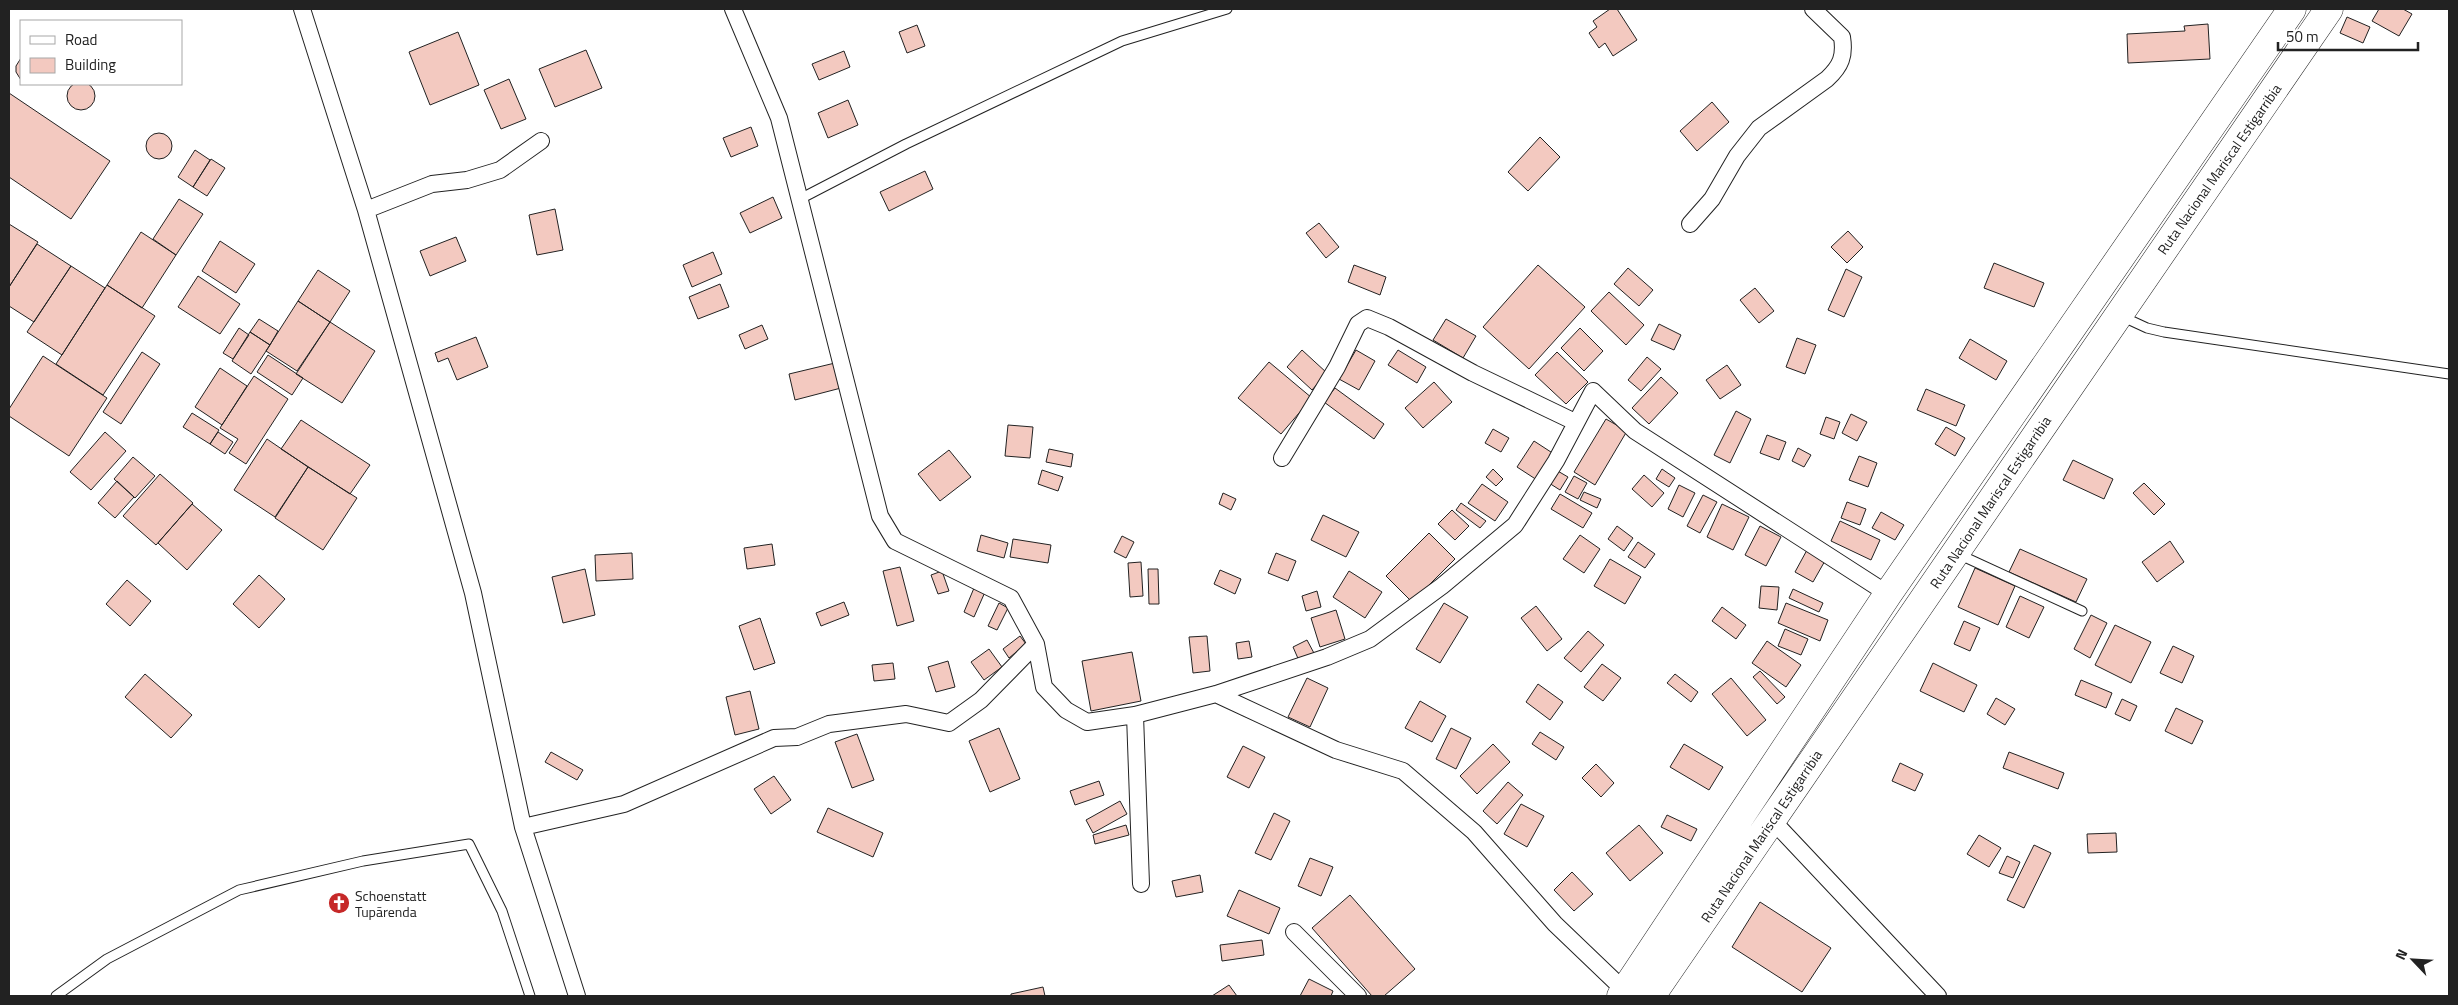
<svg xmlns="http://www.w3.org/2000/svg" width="2458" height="1005" font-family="'Titillium Web',sans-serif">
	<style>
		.building { fill: #f3c9c0; stroke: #222 }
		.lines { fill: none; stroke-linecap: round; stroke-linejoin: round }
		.lane-casing { stroke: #222; stroke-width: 11 }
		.street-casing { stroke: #222; stroke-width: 18 }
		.highway-casing { stroke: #222; stroke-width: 29 }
		.lane { stroke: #fff; stroke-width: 9 }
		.street { stroke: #fff; stroke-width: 16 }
		.highway { stroke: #fff; stroke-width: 28 }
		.labels { text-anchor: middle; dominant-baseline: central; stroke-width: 4; stroke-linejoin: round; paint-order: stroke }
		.street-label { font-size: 14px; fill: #222; stroke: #fff }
		.poi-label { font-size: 14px; fill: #222; stroke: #fff; text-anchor: start }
	</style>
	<rect width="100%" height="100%" fill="#fff"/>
	<path class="building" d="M1610 9H1617L1637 40 1613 56 1605 43 1599 48 1589 33 1597 27 1593 21Z
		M2379 9H2403L2412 14 2399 36 2372 21Z
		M2347 17 2370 27 2363 43 2340 33Z
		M2208 24 2210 59 2128 63 2127 34 2185 31 2184 26Z
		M917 25 925 46 907 53 899 32Z
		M458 32 479 85 430 105 409 52Z
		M586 50 602 88 555 107 539 69Z
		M844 51 850 67 819 80 812 64Z
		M21 58V80L16 72V66Z
		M509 79 526 119 501 129 484 90Z
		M67 96a14 14 0 1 1 28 0a14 14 0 1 1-28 0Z
		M9 93 110 161 71 219 9 177Z
		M848 100 858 125 828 138 818 113Z
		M1712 102 1729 122 1697 151 1680 131Z
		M751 127 758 146 731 157 723 138Z
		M146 146a13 13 0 1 1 26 0a13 13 0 1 1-26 0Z
		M1540 137 1560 157 1528 191 1508 172Z
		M195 150 210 160 193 187 178 177Z
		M211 159 225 168 207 196 193 187Z
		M925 171 933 189 889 211 880 192Z
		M773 197 782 218 750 233 740 213Z
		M179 199 203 214 176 255 153 239Z
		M555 209 563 250 537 255 529 215Z
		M1319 223 1339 247 1326 258 1306 233Z
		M9 224 38 242 9 287Z
		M1848 231 1863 247 1847 263 1831 247Z
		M141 232 176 255 142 308 107 285Z
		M456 237 466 261 430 276 420 251Z
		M220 241 255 264 236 293 202 271Z
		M37 244 71 266 34 322 9 306V287Z
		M713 252 722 274 692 287 683 265Z
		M1994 263 2044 283 2034 307 1984 288Z
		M1354 265 1386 277 1380 295 1348 282Z
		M1538 265 1585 307 1529 369 1483 327Z
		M71 266 105 288 62 355 27 332Z
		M1628 268 1653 290 1639 306 1614 284Z
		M1846 269 1862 277 1844 317 1828 310Z
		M318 270 350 291 330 322 298 301Z
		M198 276 240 304 220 334 178 307Z
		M720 284 729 307 698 319 689 297Z
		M107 285 155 316 103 395 56 364Z
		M1755 288 1774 311 1759 323 1740 300Z
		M1609 292 1644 325 1626 345 1591 311Z
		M298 301 330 322 297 371 266 351Z
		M259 319 278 331 270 345 250 332Z
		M1446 319 1476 336 1463 358 1433 340Z
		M330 322 375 351 342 403 296 374Z
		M1659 324 1681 335 1674 350 1651 340Z
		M762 325 768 339 745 349 739 335Z
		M239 328 249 335 233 359 223 353Z
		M1580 328 1603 351 1584 371 1561 348Z
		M250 332 270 345 251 374 232 361Z
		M476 337 488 367 457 380 448 358 438 362 435 353Z
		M1797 338 1816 345 1805 374 1786 367Z
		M1970 339 2007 361 1996 380 1959 358Z
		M1302 350 1327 373 1312 390 1287 367Z
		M1356 350 1375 361 1359 390 1339 379Z
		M1398 350 1426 367 1417 383 1388 365Z
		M142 352 160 364 121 424 103 412Z
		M1557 352 1588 382 1566 404 1535 375Z
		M268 355 303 378 292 395 257 372Z
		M43 356 107 398 69 456 9 416V409Z
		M1647 357 1661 369 1641 391 1628 380Z
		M1269 362 1312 398 1281 434 1238 398Z
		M835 363 841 388 795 400 789 374Z
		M1727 365 1741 385 1720 399 1706 380Z
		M220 368 247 386 222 425 195 407Z
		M254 376 288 399 246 464 229 453 238 439 220 428Z
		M1661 377 1678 393 1649 424 1632 408Z
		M1434 382 1452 402 1423 428 1405 408Z
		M1335 388 1384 424 1374 439 1324 402Z
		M1926 389 1965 405 1956 426 1917 410Z
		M1736 411 1751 419 1730 463 1714 455Z
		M192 413 219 430 210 444 183 427Z
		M1851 414 1867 422 1857 441 1842 433Z
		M1826 417 1840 422 1834 439 1820 434Z
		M1606 419 1627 431 1595 485 1574 472Z
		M301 420 370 465 350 494 281 449Z
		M1008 425 1033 427 1030 458 1005 456Z
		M1946 427 1965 438 1955 456 1935 444Z
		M1493 429 1509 438 1501 452 1485 443Z
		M105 432 126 451 91 490 70 472Z
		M218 432 233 442 225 454 210 444Z
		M1767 435 1786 442 1779 460 1760 453Z
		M267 439 308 467 275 517 234 490Z
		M1534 441 1554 454 1537 480 1517 467Z
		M1798 448 1811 455 1804 467 1792 461Z
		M1049 449 1073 454 1071 467 1046 462Z
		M949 450 971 477 940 501 918 474Z
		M1859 456 1877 463 1868 487 1849 480Z
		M133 457 155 476 135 498 114 479Z
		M2073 460 2113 479 2104 499 2063 480Z
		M308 467 357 498 323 550 275 518Z
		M1493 469 1503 479 1496 486 1486 477Z
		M1662 469 1675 478 1669 487 1656 479Z
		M1042 470 1063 477 1058 491 1038 484Z
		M1556 470 1568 477 1560 490 1549 483Z
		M160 474 193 503 156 545 123 516Z
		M1644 475 1664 493 1652 507 1632 489Z
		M1574 476 1587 483 1578 499 1565 492Z
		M117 481 134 497 115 518 98 503Z
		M2144 483 2165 504 2154 515 2133 493Z
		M1482 484 1508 502 1495 521 1468 503Z
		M1679 485 1695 493 1683 517 1668 509Z
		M1584 492 1601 499 1597 508 1580 500Z
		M1223 493 1236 499 1231 510 1219 504Z
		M1560 494 1592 513 1583 528 1551 509Z
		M1703 495 1717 502 1700 533 1687 526Z
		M1847 502 1866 509 1860 525 1841 518Z
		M1461 503 1486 521 1480 528 1456 510Z
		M192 504 222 530 187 570 158 543Z
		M1722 504 1749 517 1733 550 1707 537Z
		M1452 510 1469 526 1455 540 1438 524Z
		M1881 512 1904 525 1895 540 1872 528Z
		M1323 515 1359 532 1346 557 1311 540Z
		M1840 521 1880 540 1871 560 1831 541Z
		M1617 526 1633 538 1624 551 1608 539Z
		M1760 526 1781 537 1766 566 1745 555Z
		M1429 533 1455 559 1412 602 1386 576Z
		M981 535 1008 543 1004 558 977 551Z
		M1580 535 1600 549 1584 573 1563 559Z
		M1122 536 1134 542 1126 558 1114 552Z
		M1013 539 1051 545 1048 563 1010 557Z
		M2170 541 2184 562 2157 582 2142 562Z
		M1638 542 1655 554 1645 568 1628 557Z
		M772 544 775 565 747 569 744 548Z
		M2020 549 2087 579 2076 602 2009 572Z
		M1807 550 1826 559 1813 582 1795 572Z
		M632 553 633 579 596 581 595 555Z
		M1276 553 1296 561 1288 581 1268 573Z
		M1610 559 1641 577 1625 604 1594 586Z
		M1141 562 1143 596 1130 597 1128 563Z
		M900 567 914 621 897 626 883 571Z
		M1975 568 2015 586 1998 625 1958 607Z
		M585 569 595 615 563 623 552 577Z
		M1148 569H1158L1159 604H1149Z
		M1220 570 1241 579 1235 594 1214 584Z
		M942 571 949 591 938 594 931 575Z
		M1349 571 1382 592 1365 618 1333 597Z
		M259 575 285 599 259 628 233 604Z
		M127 580 151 601 130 626 106 604Z
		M1761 586 1779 587 1777 610 1759 608Z
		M974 588 985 592 974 617 964 612Z
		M1793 589 1823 603 1819 612 1789 598Z
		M1317 591 1321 607 1306 611 1302 596Z
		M2020 596 2044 607 2029 638 2006 627Z
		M844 602 849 615 821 626 816 613Z
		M999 603 1008 608 997 630 988 626Z
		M1444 603 1468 617 1440 663 1416 649Z
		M1786 603 1828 620 1820 641 1778 623Z
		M1536 606 1562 639 1547 651 1521 618Z
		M1722 607 1746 625 1736 639 1712 621Z
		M1336 610 1345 639 1320 647 1311 618Z
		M2091 615 2107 623 2090 658 2074 649Z
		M760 618 775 663 754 670 739 626Z
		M1964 621 1980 628 1970 651 1954 644Z
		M2115 625 2151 642 2131 683 2095 665Z
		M1785 629 1808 639 1801 655 1778 646Z
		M1588 631 1604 645 1581 672 1564 658Z
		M1020 636 1026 644 1009 658 1003 649Z
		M1207 636 1210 671 1193 673 1189 637Z
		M1307 640 1315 655 1300 663 1293 647Z
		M1249 641 1252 657 1238 659 1236 643Z
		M1767 641 1801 665 1786 687 1752 663Z
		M2173 646 2194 656 2182 683 2160 673Z
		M989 649 1002 667 984 680 971 662Z
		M1132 652 1141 701 1091 711 1082 661Z
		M948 661 955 687 936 692 928 667Z
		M893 663 895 679 874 681 872 665Z
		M1933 663 1977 685 1964 712 1920 691Z
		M1602 664 1621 678 1603 701 1584 687Z
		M1760 671 1785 697 1777 704 1753 677Z
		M145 674 192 715 171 738 125 697Z
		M1675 674 1698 692 1691 702 1667 683Z
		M1307 678 1328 688 1310 727 1288 717Z
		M1731 678 1766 720 1747 736 1712 694Z
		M2081 680 2112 693 2106 708 2075 695Z
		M1538 684 1563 702 1550 720 1526 702Z
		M750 691 759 729 735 735 726 697Z
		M1996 698 2015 709 2005 725 1987 714Z
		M2122 699 2137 706 2130 721 2115 714Z
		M1420 701 1446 716 1432 742 1405 728Z
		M2176 708 2203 721 2192 744 2165 731Z
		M999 728 1020 779 990 792 969 741Z
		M1451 728 1471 738 1456 769 1436 759Z
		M1540 732 1564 747 1556 760 1532 744Z
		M857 734 874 780 852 788 835 742Z
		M1493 744 1510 762 1477 794 1460 776Z
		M1684 744 1723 767 1709 790 1670 767Z
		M1243 746 1265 757 1249 788 1227 777Z
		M551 752 583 770 577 780 545 762Z
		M2009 752 2064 773 2058 789 2003 768Z
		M1900 763 1923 774 1915 791 1892 781Z
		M1596 764 1614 783 1601 797 1582 778Z
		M774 776 791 800 771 814 754 789Z
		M1099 781 1104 795 1075 805 1070 791Z
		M1508 782 1523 795 1497 824 1483 811Z
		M1120 801 1127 814 1093 833 1086 820Z
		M1521 804 1544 816 1527 847 1504 834Z
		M828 808 883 833 873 857 817 832Z
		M1274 813 1290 821 1271 860 1255 853Z
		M1667 815 1697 829 1691 841 1661 827Z
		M1126 825 1129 835 1095 844 1093 835Z
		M1639 825 1663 853 1630 881 1606 853Z
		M2116 833 2117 852 2088 853 2087 834Z
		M1979 835 2001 848 1989 867 1967 854Z
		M2034 845 2051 853 2024 908 2007 900Z
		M2007 856 2020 862 2013 878 1999 873Z
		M1310 858 1333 867 1321 896 1298 886Z
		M1572 872 1593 894 1574 911 1554 890Z
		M1200 875 1203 892 1176 897 1172 881Z
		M1239 890 1280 908 1269 934 1227 916Z
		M1350 895 1415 969 1384 996H1372L1312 928Z
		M1760 902 1831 948 1802 992 1732 947Z
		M1262 940 1264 955 1222 961 1220 945Z
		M1309 979 1333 991 1331 996H1300Z
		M1229 985 1237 996H1212Z
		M1043 987 1045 996H1011V994Z"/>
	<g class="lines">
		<g class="lane-casing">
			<path id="lane" d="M800 199 906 144 1122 41 1227 9
				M2121 316 2147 328 2164 332 2449 374
				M1958 554 2082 611
				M56 996 107 959 239 890 363 861 469 844 502 911 530 996"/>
		</g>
		<g class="street-casing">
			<path id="street" d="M302 9 366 210 473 593 523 827 577 996
				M366 210 432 184 467 180 500 170 541 141
				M1690 224 1712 199 1737 156 1759 128 1827 79C1841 66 1845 56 1842 37L1813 9
				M1282 458 1337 367 1358 324 1367 318 1389 327 1473 373 1575 422
				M1036 644 1044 687 1066 710 1087 722 1135 715 1216 694 1327 657 1370 639 1442 586 1515 525 1556 461 1593 391 1635 431 1888 594
				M1216 694 1336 750 1403 771 1474 832 1555 924 1625 991
				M1135 715 1141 884
				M1772 820 1938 996
				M523 827 624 804 774 738 797 737 829 724 906 714 949 723 981 700 1036 644 1011 598 895 541 880 516 779 118 733 9
				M1294 932 1358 996"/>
		</g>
		<g class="highway-casing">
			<path id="highway" d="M1621 996 1888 594 2292 9
				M1651 996 2329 9"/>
		</g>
		<use href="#lane" class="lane"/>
		<use href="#street" class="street"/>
		<use href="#highway" class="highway"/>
	</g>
	<defs>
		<g id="church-disc" transform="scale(1.125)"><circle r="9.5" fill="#c62828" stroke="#fff"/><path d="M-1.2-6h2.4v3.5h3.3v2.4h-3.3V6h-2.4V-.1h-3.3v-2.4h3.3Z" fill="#fff"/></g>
	</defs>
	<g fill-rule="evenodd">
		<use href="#church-disc" x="339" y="903"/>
	</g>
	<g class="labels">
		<g class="street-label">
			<text transform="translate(2219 169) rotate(-55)">Ruta Nacional Mariscal Estigarribia</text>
			<text transform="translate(1990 502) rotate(-56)">Ruta Nacional Mariscal Estigarribia</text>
			<text transform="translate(1761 836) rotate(-56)">Ruta Nacional Mariscal Estigarribia</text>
		</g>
		<g class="poi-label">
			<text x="355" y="895">Schoenstatt<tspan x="355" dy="16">Tupãrenda</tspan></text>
		</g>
	</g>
	<rect width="2458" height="1005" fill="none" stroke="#222222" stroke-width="20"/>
	<rect x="20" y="20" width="162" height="65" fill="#ffffff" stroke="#a7a7a7"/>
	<rect x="30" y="36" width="25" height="8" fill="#ffffff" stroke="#a7a7a7"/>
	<text x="65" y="45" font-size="15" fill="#222222">Road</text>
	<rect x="30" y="58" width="25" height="15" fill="#f3c9c0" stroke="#a7a7a7"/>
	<text x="65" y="70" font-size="15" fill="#222222">Building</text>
	<g transform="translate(2413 960) rotate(295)" stroke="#ffffff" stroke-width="4" paint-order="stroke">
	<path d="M0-4L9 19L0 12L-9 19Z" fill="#222222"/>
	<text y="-8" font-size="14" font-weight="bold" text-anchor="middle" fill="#222222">N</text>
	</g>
	<path d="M2278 42v8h140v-8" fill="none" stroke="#222222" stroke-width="2.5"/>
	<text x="2286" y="42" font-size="15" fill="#222222" stroke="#ffffff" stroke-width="4" paint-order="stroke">50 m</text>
</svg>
